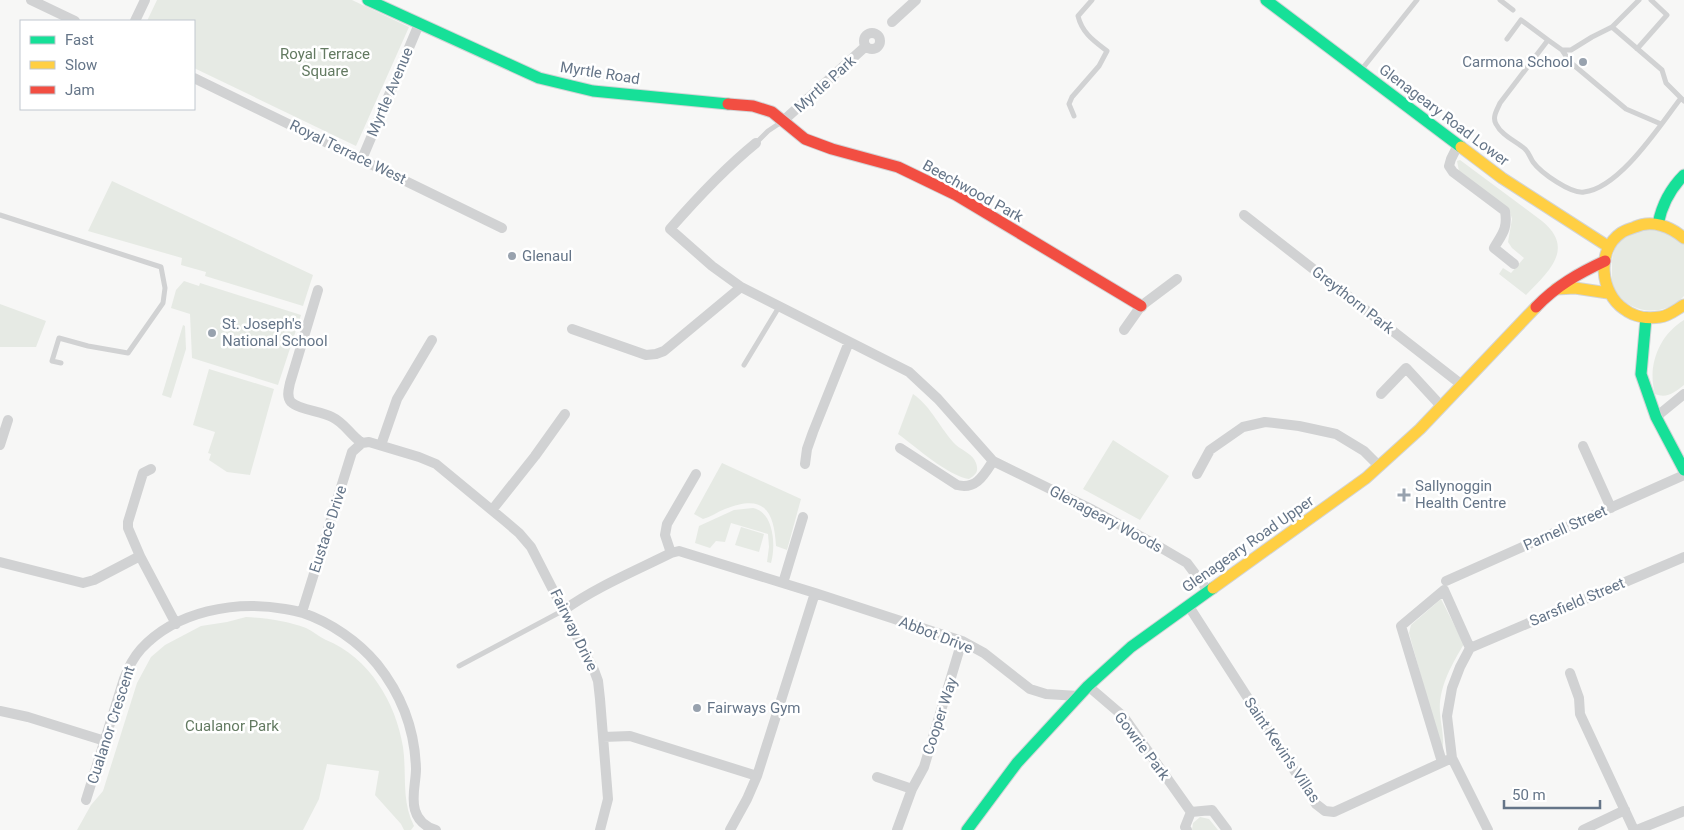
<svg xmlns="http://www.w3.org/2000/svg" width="1684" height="830" font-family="Roboto,sans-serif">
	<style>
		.green { fill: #e6eae4 }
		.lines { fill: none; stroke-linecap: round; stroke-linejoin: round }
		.fast-casing { stroke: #d2d4d6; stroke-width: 13 }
		.slow-casing { stroke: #d2d4d6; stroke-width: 13 }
		.jam-casing { stroke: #d2d4d6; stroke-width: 13 }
		.lane { stroke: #d1d2d3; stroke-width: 5 }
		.street { stroke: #d1d2d3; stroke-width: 10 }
		.fast { stroke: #16e098; stroke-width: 11 }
		.slow { stroke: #ffcf43; stroke-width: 11 }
		.jam { stroke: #f24e42; stroke-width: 11 }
		.poi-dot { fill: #98a2ae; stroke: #fff; stroke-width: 2 }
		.labels { text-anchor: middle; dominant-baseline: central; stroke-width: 5; stroke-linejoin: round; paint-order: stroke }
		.park-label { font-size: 15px; fill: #637a61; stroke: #fff }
		.poi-label { font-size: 15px; fill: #657588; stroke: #fff; text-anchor: start }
		.street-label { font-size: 15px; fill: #657588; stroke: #fff }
	</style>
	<rect width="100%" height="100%" fill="#f7f7f6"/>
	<path class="green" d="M157 0H352L409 27 356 146 194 68V21H147Z
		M1460 160 1542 221C1576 249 1548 272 1526 295L1499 274 1503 268 1511 273 1524 258 1512 248 1508 242 1512 219 1510 212 1459 171 1457 161Z
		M112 181 313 275 303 306 205 276 206 272 181 265 182 258 88 231Z
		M1644 228 1670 232 1684 243V296C1664 319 1625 314 1613 286 1611 281 1612 273 1612 267 1611 258 1614 248 1620 242 1626 236 1637 232 1644 228Z
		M184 281 199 286 200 283 301 315 278 385 192 358 190 314 171 308 176 290Z
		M0 304 46 321 36 347H0Z
		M1684 320V385C1675 392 1667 399 1655 394 1647 366 1659 335 1684 320Z
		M183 325 185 326 186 349 171 398 162 395Z
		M209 369 274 389 250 475 227 472 209 460 211 454 208 453 215 432 193 425Z
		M913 394C932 407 940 429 956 445 963 451 973 454 976 463 979 471 976 475 969 479 948 476 916 447 898 434Z
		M1113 440 1169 476 1140 520 1083 489Z
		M722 463 801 499 787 550 776 546C774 509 763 494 725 509 717 512 711 517 703 519L694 514Z
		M753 508C774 512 776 546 771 563L767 562 769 547 768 534 731 523 725 542 716 541 710 548 695 543 699 526 734 510Z
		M741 527 764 534 759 552 735 545Z
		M1441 599 1464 644C1452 664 1438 688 1440 713 1441 727 1445 738 1442 752L1409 633 1411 625Z
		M246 617C266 618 287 621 306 628 313 631 319 637 326 640 369 657 396 703 403 747 407 775 401 800 414 826L411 830H404L401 824 375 795 379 771 327 764 319 799 303 830H77L91 805 103 791 137 683 151 657 165 645 201 626 227 622Z
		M1200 817 1209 819 1218 830H1192L1193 823Z"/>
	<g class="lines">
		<g class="fast-casing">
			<path id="fast" d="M368 0 539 78 593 91 728 104
				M1266 0 1461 147
				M1658 224C1662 204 1670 189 1684 175
				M1646 318 1641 374 1656 417 1684 470
				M967 830 1017 763 1088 686 1131 647 1213 588"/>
		</g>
		<g class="slow-casing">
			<path id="slow" d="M1461 147 1502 178 1609 247
				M1684 238C1671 227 1652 219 1635 227 1630 229 1625 230 1621 233 1596 250 1600 293 1624 309 1634 317 1648 319 1660 317 1669 316 1677 309 1684 305
				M1556 289 1575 288 1608 293
				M1213 588 1366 478 1420 429 1536 307"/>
		</g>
		<g class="jam-casing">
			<path id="jam" d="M728 104 753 106 772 112 805 139 832 149 898 167 956 195 1141 306
				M1536 307C1556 286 1579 273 1605 261"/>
		</g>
		<path class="lane" d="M1500 0 1513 10
			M1639 0 1612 27 1592 37 1571 50H1562L1548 40 1500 103C1497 110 1492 117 1496 124 1502 136 1516 141 1525 149 1529 153 1530 157 1533 162 1541 173 1571 194 1584 192 1620 188 1660 125 1681 98
			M1612 27 1662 70 1666 83 1684 101
			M1507 39 1521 20 1548 40
			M1637 49 1667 15 1651 0
			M1562 50 1570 62 1626 109 1661 124
			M1362 69 1417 0
			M1074 116 1069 104 1072 97 1099 66 1107 51C1094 41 1082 33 1078 16L1092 0
			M756 143 768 131 780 123
			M0 215 161 267 165 288 163 303 128 353 88 346 59 338 52 361 61 363
			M744 365 779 307
			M459 666 564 610"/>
		<path class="street" d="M31 0 75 21
			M135 21 145 0
			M892 22 916 0
			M864 41a8 8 0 1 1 16 0a8 8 0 1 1-16 0Z
			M194 78 502 228
			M783 121 866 46
			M756 143C724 169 697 198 670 229L712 266 741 287 909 372 938 399 993 461 1093 510 1158 546 1187 563 1208 591
			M1458 145 1451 159 1449 166 1453 172 1505 211C1508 229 1502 234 1494 248L1514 264
			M362 159 419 24
			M1244 215 1462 385
			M318 290 290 383C289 389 286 396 291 402 299 410 322 411 332 417 345 423 350 435 362 443
			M572 329 646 355 656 354 664 351 741 287
			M1124 330 1141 306 1177 279
			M1381 394 1406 368 1441 406
			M1656 417 1684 394
			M0 445 8 420
			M381 445 397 399 432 340
			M1583 446 1611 508
			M900 448 957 485C976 490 984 475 993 461
			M805 464 807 449 813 432 849 342
			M1197 474 1210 450 1243 427 1265 422 1299 426 1336 434 1364 451 1379 466
			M492 510 535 456 565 414
			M671 553 665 535 667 524 696 474
			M140 556 128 528V522L143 473 151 469
			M0 562 83 583 94 580 140 556 176 624
			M1446 581 1684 475
			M783 583 803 517
			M1188 605 1316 804 1325 811 1334 812 1452 758
			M564 610C596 587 635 571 671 553L679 551 815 593
			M302 612 352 452 362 443 369 442 419 457 436 464 505 521 519 533 531 547 594 670 598 681 600 699 608 799 600 830
			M1470 648 1684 557
			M1470 648 1460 667 1452 688 1447 716 1452 758 1488 830
			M1570 673 1579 698 1580 714 1634 830
			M1088 686 1123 716 1191 812
			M0 711 28 717 105 741
			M603 737 630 736 757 776
			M1442 762 1401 626 1444 590 1470 648
			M877 777 912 789
			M86 800 124 679C128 668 133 658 141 649 176 611 235 600 285 609 291 610 297 611 303 613 330 622 359 642 377 664 401 694 415 730 416 769 416 782 411 797 415 810 418 821 426 827 436 830
			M1191 812 1212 810 1227 830
			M730 830 747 799 757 776 815 593 962 641 984 653 1030 689 1046 694 1078 696
			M897 830 912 789 924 767 962 641
			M1187 830 1185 827 1191 812
			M1583 830 1625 810
			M1637 830 1684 811"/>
		<use href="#fast" class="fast"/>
		<use href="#slow" class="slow"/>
		<use href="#jam" class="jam"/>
	</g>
	<g class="poi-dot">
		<circle cx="1583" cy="62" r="5"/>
		<circle cx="512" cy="256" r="5"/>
		<circle cx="212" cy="333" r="5"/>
		<path d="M1401.5 487.5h5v5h5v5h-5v5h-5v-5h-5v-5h5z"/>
		<circle cx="697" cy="708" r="5"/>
	</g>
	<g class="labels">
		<g class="park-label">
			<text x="325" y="54">Royal Terrace<tspan x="325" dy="17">Square</tspan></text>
			<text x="232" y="726">Cualanor Park</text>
		</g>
		<g class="poi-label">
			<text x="1573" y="62" text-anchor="end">Carmona School</text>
			<text x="522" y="256">Glenaul</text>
			<text x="222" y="324">St. Joseph's<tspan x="222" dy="17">National School</tspan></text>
			<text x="1415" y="486">Sallynoggin<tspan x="1415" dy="17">Health Centre</tspan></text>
			<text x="707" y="708">Fairways Gym</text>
		</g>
		<g class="street-label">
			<text transform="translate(600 73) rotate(9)">Myrtle Road</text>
			<text transform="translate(825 84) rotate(-42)">Myrtle Park</text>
			<text transform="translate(390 92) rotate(-67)">Myrtle Avenue</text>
			<text transform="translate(1444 115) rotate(37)">Glenageary Road Lower</text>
			<text transform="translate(348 152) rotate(26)">Royal Terrace West</text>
			<text transform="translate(973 191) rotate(29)">Beechwood Park</text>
			<text transform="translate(1353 300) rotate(38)">Greythorn Park</text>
			<text transform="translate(1106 519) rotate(28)">Glenageary Woods</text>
			<text transform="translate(1565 528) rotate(-24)">Parnell Street</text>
			<text transform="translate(328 529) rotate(-72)">Eustace Drive</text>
			<text transform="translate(1248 544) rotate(-35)">Glenageary Road Upper</text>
			<text transform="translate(1577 602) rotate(-23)">Sarsfield Street</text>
			<text transform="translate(574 630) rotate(64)">Fairway Drive</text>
			<text transform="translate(936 635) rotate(21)">Abbot Drive</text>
			<text transform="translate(940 716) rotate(-72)">Cooper Way</text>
			<text transform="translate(111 725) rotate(-72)">Cualanor Crescent</text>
			<text transform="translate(1142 746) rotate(53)">Gowrie Park</text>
			<text transform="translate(1282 750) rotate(56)">Saint Kevin's Villas</text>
		</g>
	</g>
	<rect x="20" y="20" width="175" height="90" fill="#ffffff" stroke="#c1c8cf"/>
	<rect x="30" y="36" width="25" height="8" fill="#16e098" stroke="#c1c8cf"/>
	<text x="65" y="45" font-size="15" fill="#657588">Fast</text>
	<rect x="30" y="61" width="25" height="8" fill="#ffcf43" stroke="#c1c8cf"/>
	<text x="65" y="70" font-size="15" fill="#657588">Slow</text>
	<rect x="30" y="86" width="25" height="8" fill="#f24e42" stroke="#c1c8cf"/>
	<text x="65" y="95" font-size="15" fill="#657588">Jam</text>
	<path d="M1504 800v8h96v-8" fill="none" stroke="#657588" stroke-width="2.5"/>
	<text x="1512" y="800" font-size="15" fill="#657588" stroke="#ffffff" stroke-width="4" paint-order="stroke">50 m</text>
</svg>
